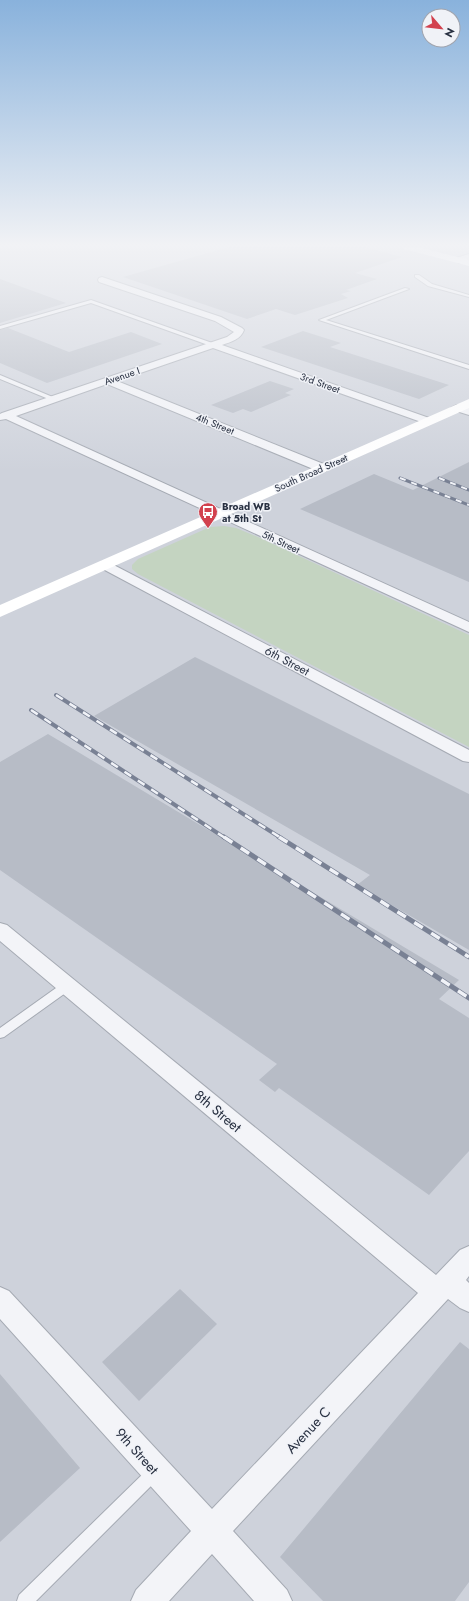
<svg xmlns="http://www.w3.org/2000/svg" width="469" height="1601" font-family="Jost,sans-serif">
	<style>
		.built { fill: #ced2db }
		.green { fill: #c4d4c1 }
		.building { fill: #b7bcc6 }
		.lines { fill: none; stroke-linecap: round; stroke-linejoin: round }
		.lane-casing { stroke: #a5aab3; stroke-width: 2 }
		.street-casing { stroke: #a5aab3; stroke-width: 2 }
		.lane { fill: #f3f4f8; fill-rule: evenodd }
		.street { fill: #f3f4f8; fill-rule: evenodd }
		.secondary { fill: #fff; fill-rule: evenodd }
		.rail-far2-casing { stroke: #798194; stroke-width: 3 }
		.rail-far1-casing { stroke: #798194; stroke-width: 4 }
		.rail-casing { stroke: #798194; stroke-width: 5 }
		.rail-far2 { stroke: #f0f2f7; stroke-width: 2; stroke-dasharray: 6; stroke-linecap: butt }
		.rail-far1 { stroke: #f0f2f7; stroke-width: 2.5; stroke-dasharray: 8; stroke-linecap: butt }
		.rail { stroke: #f0f2f7; stroke-width: 3.5; stroke-dasharray: 10; stroke-linecap: butt }
		.labels { text-anchor: middle; dominant-baseline: central; stroke-width: 3; stroke-linejoin: round; paint-order: stroke }
		.far-street-label { font-size: 10px; fill: #283041; stroke: #f0f2f7 }
		.far-poi-label { font-size: 10px; font-weight: bold; fill: #283041; stroke: #f0f2f7; text-anchor: start }
		.street-label { font-size: 12px; fill: #283041; stroke: #f0f2f7 }
		.near-street-label { font-size: 14px; fill: #283041; stroke: #f0f2f7 }
	</style>
	<rect width="100%" height="100%" fill="#e0e3e9"/>
	<path class="built" d="M0 247H469V1601H0Z"/>
	<path class="green" d="M224 526 236 528 258 537 469 635V747L138 574 132 569V565L138 559 210 527Z"/>
	<path class="building" d="M229 247H365L402 257 355 273 377 279 346 290 351 291 341 294 348 298 295 315 276 309 247 319 123 277Z
		M0 279 66 303 0 323Z
		M8 328 69 352 131 332 162 344 47 383 0 363V330Z
		M303 331 341 343 330 347 449 385 419 399 261 347Z
		M270 381 294 389 285 393 291 395 251 412 243 409 233 413 211 405Z
		M469 462V582L300 509 374 474 413 490Z
		M195 657 469 794V950L357 885 370 875 94 716Z
		M48 734 459 980 439 999 469 1018V1151L429 1195 279 1088 275 1092 259 1080 277 1064 0 870V762Z
		M180 1289 217 1324 139 1401 102 1362Z
		M460 1342 469 1349V1582L455 1601H323L280 1557Z
		M0 1374 80 1468 0 1542Z"/>
	<g class="lines">
		<g class="lane-casing">
			<path id="lane" d="M415 275H419L432 284 469 295V297L428 286 415 277Z
				M405 288 409 289 326 320 469 365V369L319 320Z
				M91 300 215 344V345L211 346 91 303 0 329V326Z
				M0 375 55 398 56 399 51 400 0 379Z
				M67 982 71 983 72 986 71 989 4 1037 0 1038V1028L63 983Z
				M155 1465 160 1467 162 1472 160 1477 36 1601H17L19 1595 150 1467Z"/>
		</g>
		<g class="street-casing">
			<path id="street" d="M469 254V260L459 263 455 260 456 258Z
				M102 277 221 317 242 328 244 330C241 339 231 342 222 345L432 419 434 421 432 423H424L213 348 117 381 326 465 328 468 326 471H318L107 384 16 416 469 622V632L6 419 0 420V414L2 413 227 337 234 332 215 321 99 282 98 280 99 278Z
				M457 405 469 408V415L453 410 451 408Z
				M106 561 469 750V762L463 761 101 568 99 565 101 562Z
				M0 923 7 925 436 1275 460 1250 469 1246V1276L466 1280 469 1283V1312L460 1308 448 1299 233 1531 287 1590 292 1601H254L212 1554 169 1601H131L136 1590 191 1531 0 1319V1287L9 1291 212 1509 418 1293 0 941Z"/>
		</g>
		<use href="#lane" class="lane"/>
		<use href="#street" class="street"/>
		<path class="secondary" d="M403 247H418L469 260V266L404 249Z
			M469 399V408L0 617V605Z"/>
		<g class="rail-far2-casing">
			<path id="rail-far2" d="M400 478 469 505
				M439 478 469 490"/>
		</g>
		<g class="rail-far1-casing">
			<path id="rail-far1" d="M56 695 281 838
				M31 710 225 838"/>
		</g>
		<g class="rail-casing">
			<path id="rail" d="M224 837 469 998
				M279 837 469 957"/>
		</g>
		<use href="#rail-far2" class="rail-far2"/>
		<use href="#rail-far1" class="rail-far1"/>
		<use href="#rail" class="rail"/>
	</g>
	<linearGradient id="sky" x2="0" y2="1"><stop stop-color="#89b2dc"/><stop offset="0.52" stop-color="#f1f2f5"/><stop offset="1" stop-color="#f1f2f5" stop-opacity="0"/></linearGradient>
	<rect width="469" height="471" fill="url(#sky)"/>
	<defs>
		<g id="bus-pin" transform="scale(1)"><path d="M0 17L-7.5 6A9.5 9.5 0 1 1 7.5 6Z" fill="#d2414e" stroke="#f0f2f7"/><path d="M-5-6H5V4H4V6H2V4H-2V6H-4V4H-5ZM-3.5-4V0h7V-4ZM-3.5 1.2v1.5H-2V1.2ZM2 1.2v1.5H3.5V1.2Z" fill="#fff"/></g>
	</defs>
	<g fill-rule="evenodd">
		<use href="#bus-pin" x="208" y="512"/>
	</g>
	<g class="labels">
		<g class="far-street-label">
			<text transform="translate(122 376) rotate(-19)">Avenue I</text>
			<text transform="translate(320 383) rotate(20)">3rd Street</text>
			<text transform="translate(215 424) rotate(22)">4th Street</text>
			<text transform="translate(311 473) rotate(-24)">South Broad Street</text>
			<text transform="translate(281 542) rotate(25)">5th Street</text>
		</g>
		<g class="far-poi-label">
			<text x="222" y="506">Broad WB<tspan x="222" dy="12">at 5th St</tspan></text>
		</g>
		<g class="street-label">
			<text transform="translate(287 661) rotate(28)">6th Street</text>
		</g>
		<g class="near-street-label">
			<text transform="translate(218 1111) rotate(40)">8th Street</text>
			<text transform="translate(308 1430) rotate(-47)">Avenue C</text>
			<text transform="translate(137 1451) rotate(48)">9th Street</text>
		</g>
	</g>
	<g transform="translate(441 28) rotate(118)"><circle r="19" fill="#f0f2f7" stroke="#a0a4ae"/>
	<path d="M0-3L7 15L0 10L-7 15Z" fill="#d2414e"/>
	<text y="-6" font-size="11" font-weight="bold" text-anchor="middle" fill="#283041">N</text>
	</g>
</svg>
